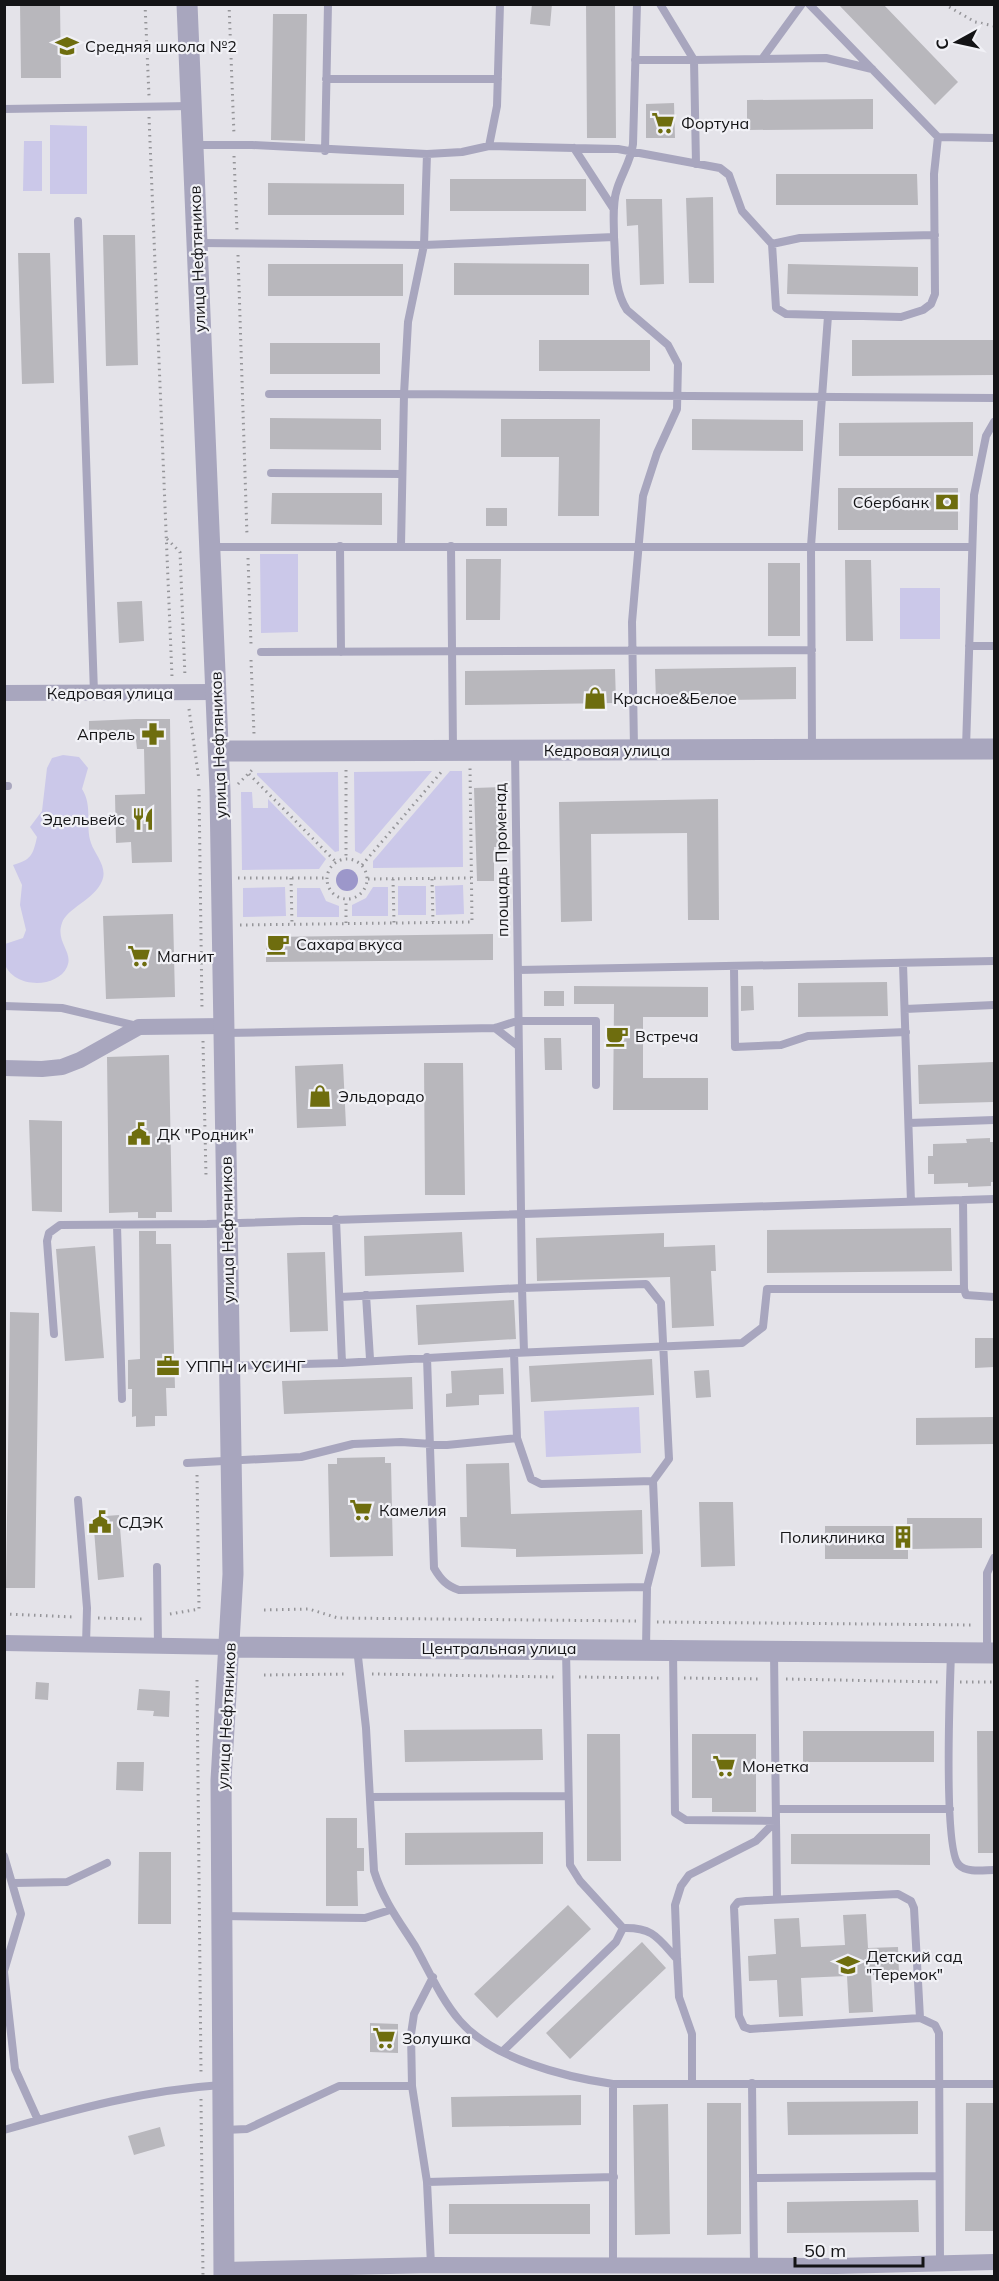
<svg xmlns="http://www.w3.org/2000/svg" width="999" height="2281" font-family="Mulish,sans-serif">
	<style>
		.green { fill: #cbc8e9 }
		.water { fill: #9c97ca }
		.building { fill: #b8b7bc }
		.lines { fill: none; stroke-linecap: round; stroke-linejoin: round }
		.path { stroke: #959599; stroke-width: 3; stroke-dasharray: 1.5 4.5; stroke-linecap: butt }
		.service { stroke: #a8a6be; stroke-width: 8 }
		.minor { stroke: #a8a6be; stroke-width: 16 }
		.tertiary { stroke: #a8a6be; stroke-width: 21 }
		.labels { text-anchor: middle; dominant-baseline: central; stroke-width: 4.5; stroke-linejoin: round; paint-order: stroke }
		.poi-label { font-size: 16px; fill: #141416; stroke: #f1f1f6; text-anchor: start }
		.street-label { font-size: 16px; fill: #141416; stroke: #f1f1f6 }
	</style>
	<rect width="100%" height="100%" fill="#e4e3e9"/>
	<path class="green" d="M50 125 87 126V194H50Z
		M24 141H42V191H23Z
		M260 554H298V632L261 633Z
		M900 588H940V639H900Z
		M63 755 79 757 88 768 82 789C93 806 85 825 91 843 95 855 108 867 102 881 94 900 67 908 62 923 55 942 74 952 67 967 57 989 12 989 4 962 3 957 4 949 5 944L23 938 26 930 20 905 22 885 13 865C31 860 33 855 37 837L30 827 42 811 47 768 52 758Z
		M432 771 361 854 355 851 354 772Z
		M450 771H462L463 867 373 868V861Z
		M338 772 339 851 335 852 257 775V773Z
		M241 792H252L253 808H268V799L326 859 319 869 242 870Z
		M463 885 464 914 436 915 435 886Z
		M398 886H426V915H398Z
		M285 887 286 916 243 917V888Z
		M373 887H388V916H352V905L366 898Z
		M297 888H320L326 901 339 906V917H297Z
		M639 1407 641 1453 546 1457 544 1411Z"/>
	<path class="water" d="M336 880a11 11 0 1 1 22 0a11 11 0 1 1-22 0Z"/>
	<path class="building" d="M20 4H60L61 78H21Z
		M532 4H552L550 26 530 24Z
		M586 4H615L616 138H587Z
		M838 4H883L958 82 935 105Z
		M273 14H307L305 141 271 140Z
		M873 99V129L747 130V100Z
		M674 103 675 138H646V104Z
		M776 174H917L918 205H776Z
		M450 179H586V211H450Z
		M268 183 404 184V215H268Z
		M713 197 714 283H689L686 198Z
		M626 199H662L664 284 640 285 638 225 627 226Z
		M103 235H135L138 365 106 366Z
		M18 253H50L54 383 22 384Z
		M454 263 589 264V295H454Z
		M268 264H403V296H268Z
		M788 264 918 267V296L787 294Z
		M539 340H650V371H539Z
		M852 340H994V375L852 376Z
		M270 343H380V374H270Z
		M270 418 381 419V450L270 449Z
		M501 419H600L599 516H558L559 457H501Z
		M692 419 803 420V451L692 450Z
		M973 422V456H839V423Z
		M838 488H958V530H838Z
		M272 493H382V525L271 524Z
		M486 508H507V526H486Z
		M466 559H501L500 620H466Z
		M845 560H871L873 641H846Z
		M768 563H800V636H768Z
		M142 601 144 641 119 643 117 602Z
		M796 667V699L656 701 655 669Z
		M615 669 616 703 465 705V671Z
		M136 719H170L172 862 132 863 131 842 116 843 115 795 145 794 144 749H137L136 740 89 741V721Z
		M503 787 504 847H494V881H477L474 788Z
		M718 799 719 920H688L687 833 591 834 592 921 561 922 559 802Z
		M173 914 175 997 106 999 103 916Z
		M493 934V960L266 962V937Z
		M887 982 888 1016 798 1017V983Z
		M574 986 708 987V1017H643V1078H708V1110H613L614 1004H574Z
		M741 986H753L754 1010 741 1011Z
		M544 991H564V1006H544Z
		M544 1038H561L562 1070H545Z
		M169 1055 172 1212H156V1218H138V1212L109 1213 107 1057Z
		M994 1062V1102L919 1104 918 1065Z
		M424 1063H463L465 1195H425Z
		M343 1064 346 1126 297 1128 295 1066Z
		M29 1120 62 1121V1212L32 1211Z
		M990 1138V1142H994V1182H991V1186L968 1187V1183L934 1184V1174H928V1156H933V1144L967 1143 966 1139Z
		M951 1228 952 1271 767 1273V1230Z
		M139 1231H156V1244H171L175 1388H166L167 1416H155V1426L136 1427V1416L132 1417V1389H128V1360L140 1359Z
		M462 1232 464 1272 365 1276 364 1236Z
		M664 1233V1247L715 1245 716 1271H711L714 1326 672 1328 670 1277 537 1281 536 1238Z
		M95 1246 104 1358 65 1361 56 1249Z
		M325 1252 328 1331 290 1332 287 1253Z
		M514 1300 516 1339 418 1345 416 1305Z
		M10 1312 39 1313 35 1588H6Z
		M975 1338H994V1367L975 1368Z
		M652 1359 654 1395 531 1402 529 1366Z
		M503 1368 504 1394 479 1395V1405L446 1407V1394L452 1393 451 1371Z
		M709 1370 711 1397 696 1398 694 1371Z
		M412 1377 413 1409 284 1414 282 1381Z
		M994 1417V1444L916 1445V1418Z
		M385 1457V1463H391L393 1556 330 1557 328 1464H337V1458Z
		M509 1463 511 1514 642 1510 643 1554 516 1557V1549L461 1547 460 1517H467L466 1464Z
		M699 1502H733L735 1566 701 1567Z
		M119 1515 124 1577 98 1580 93 1517Z
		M907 1518H982V1548L908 1549V1559H825V1526H907Z
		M36 1682 49 1683 48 1700 35 1699Z
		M139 1689 170 1691 169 1717 153 1716 154 1711 137 1710Z
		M542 1729 543 1760 405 1762 404 1730Z
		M803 1731H934V1762H803Z
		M977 1731H994V1853H978Z
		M587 1734H620L621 1861H587Z
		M692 1734H756V1812H712V1798H692Z
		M117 1762H144L143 1791 116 1790Z
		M326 1818H357V1848H364V1871H357L358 1906H326Z
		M543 1832V1864L405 1865V1833Z
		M791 1834H930V1865L791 1864Z
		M139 1852H171V1924H138Z
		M568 1905 591 1929 497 2018 474 1994Z
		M866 1914 868 1948 898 1947 899 1974 871 1975 873 2012 849 2013 847 1976 801 1978 803 2016 779 2017 777 1980 749 1981 748 1956 776 1954 774 1919 799 1918 801 1947 845 1945 843 1915Z
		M642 1942 666 1968 570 2059 546 2033Z
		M370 2023 398 2024V2053L370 2052Z
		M581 2095V2125L452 2127 451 2097Z
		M918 2101V2134L788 2135 787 2102Z
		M707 2103H741V2234L707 2235Z
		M966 2103H994V2231H965Z
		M668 2104 670 2234 635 2235 633 2105Z
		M160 2127 165 2146 134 2155 128 2136Z
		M918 2200 919 2232 787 2233V2202Z
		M449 2204H590V2234H449Z"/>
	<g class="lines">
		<path class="path" d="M145 4 149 96
			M229 4 234 135
			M944 4 975 22 994 26
			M149 117 172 677
			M234 156 237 231
			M238 255 247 536
			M167 539 180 552 185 677
			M248 558 251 644
			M251 660 254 734
			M189 709 199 780
			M346 770V858
			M249 774 336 862
			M238 784 252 770
			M199 789 202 1011
			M327 879a20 20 0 1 1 40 0a20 20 0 1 1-40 0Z
			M362 865 443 770
			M238 878H327
			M291 878 292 924
			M368 879 471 878
			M393 879 394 923
			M432 879 433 922
			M346 923V899
			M240 925 472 922 470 767
			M203 1041 206 1176
			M264 1610 309 1609 338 1618 636 1621
			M4 1614 74 1617
			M170 1614 199 1609 197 1474
			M98 1618 146 1619
			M657 1622 975 1625
			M372 1674 555 1677
			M264 1675 348 1674
			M579 1677 663 1678
			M684 1678 762 1679
			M786 1679 939 1682
			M197 1680 201 2074
			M960 1682H994
			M201 2099 203 2276"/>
		<path class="service" d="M660 4 694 60
			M809 4 938 137 994 138
			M762 59 826 58 872 69
			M635 60H694
			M326 79H498
			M4 109 191 106
			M193 145H252L427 154 462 152 489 146 618 149 720 168 729 175 742 211 772 244 776 308 786 314 901 317 923 310 931 304 935 294 934 174 938 137
			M489 146 497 106 500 4
			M574 148 613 208
			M325 151 328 4
			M427 154 424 245 408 322 404 394 994 398
			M696 164 694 60 762 59 802 4
			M78 221 94 693
			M614 237C614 221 612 204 617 189 622 173 631 161 633 144L637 4
			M199 243 424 245 614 237C616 261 613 289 627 310L668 345 678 364 677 409 657 453 643 496 632 622 634 749
			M772 244 800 238 935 235
			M269 394H404L401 546
			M271 473 402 474
			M340 546 341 652
			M451 546 453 750
			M211 547H972
			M969 646H994
			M261 652 812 650
			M966 748 974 495 986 436 994 422
			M812 750 811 546 828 316
			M4 786H8
			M903 964 911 1202
			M734 968 735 1047 781 1045 808 1036 906 1032
			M518 970 994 961
			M4 1006 62 1008 137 1026
			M905 1009 994 1005
			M495 1028 517 1045
			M225 1033 495 1028 517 1021H596V1085
			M909 1123 994 1120
			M994 1199 963 1200 964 1289 966 1295 994 1297
			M336 1219 342 1363
			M117 1225 122 1399
			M366 1295 370 1359
			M340 1297 522 1288 515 750
			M54 1334 47 1241 49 1233 60 1225 207 1224 963 1200
			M524 1352 522 1288 646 1284 661 1303 669 1459 653 1481
			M514 1353 742 1343 763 1327 767 1289H964
			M427 1357 434 1568C441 1580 447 1586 459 1590L647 1587
			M229 1366 342 1363 514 1353 517 1438
			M187 1463 301 1457 353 1444 401 1442 447 1445 517 1438 531 1479 541 1484 653 1481 656 1552 647 1587 646 1649
			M78 1500 87 1608 86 1645
			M157 1567 158 1646
			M357 1648 366 1728 374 1871C383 1900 399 1921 415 1946 429 1971 441 1999 460 2021 493 2059 565 2077 613 2084H994
			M673 1651 675 1813 686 1820 776 1821 777 1899
			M951 1653C950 1683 943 1850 959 1865 967 1873 984 1870 994 1870
			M987 1653V1573L994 1558
			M370 1797 567 1796
			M776 1809H950
			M4 1856 21 1914 4 1971
			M14 1883 67 1882 107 1863
			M221 1916 365 1918 390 1910
			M623 1928C653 1927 658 1938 677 1959
			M4 1972 15 2069 38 2120
			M920 2018 914 1908 911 1901 898 1894 746 1901 738 1902 734 1907 739 2016 744 2027 750 2029 920 2018 935 2025 939 2033 940 2264
			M503 2051 616 1942 623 1928 580 1881 570 1865 566 1649
			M752 2083 754 2265
			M613 2084V2266
			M692 2084V2034L679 1997 677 1959 675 1905 681 1886 689 1875 756 1841 776 1821 774 1652
			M4 2130C76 2109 146 2090 221 2085
			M224 2130 247 2129 339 2086H412
			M753 2178 939 2176
			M427 2182 614 2177
			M431 2265 427 2182 412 2086 411 2034 414 2014 433 1977"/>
		<path class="minor" d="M4 693 216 692
			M4 1068 42 1069 62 1067 80 1060 139 1027 224 1026
			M4 1643 229 1647
			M223 2270 431 2265 836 2266 994 2262"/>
		<path class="tertiary" d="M187 4 220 792 233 1574 221 1780 224 2276
			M219 751 994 749
			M229 1647 994 1653"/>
	</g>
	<defs>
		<g id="school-bare" transform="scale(1.8)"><path d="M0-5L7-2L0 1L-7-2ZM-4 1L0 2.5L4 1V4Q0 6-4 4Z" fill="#6e6d0e" stroke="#f1f1f6" stroke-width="2.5" paint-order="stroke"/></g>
		<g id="supermarket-bare" transform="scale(1.8)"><path d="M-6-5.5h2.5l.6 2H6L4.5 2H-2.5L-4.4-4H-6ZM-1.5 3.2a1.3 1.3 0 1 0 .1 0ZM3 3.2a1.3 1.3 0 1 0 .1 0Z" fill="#6e6d0e" stroke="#f1f1f6" stroke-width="2.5" paint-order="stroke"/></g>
		<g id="bank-bare" transform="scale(1.8)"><path d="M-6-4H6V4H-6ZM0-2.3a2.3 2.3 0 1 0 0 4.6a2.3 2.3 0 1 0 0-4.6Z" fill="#6e6d0e" stroke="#f1f1f6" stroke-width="2.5" paint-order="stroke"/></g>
		<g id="shop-bare" transform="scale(1.8)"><path d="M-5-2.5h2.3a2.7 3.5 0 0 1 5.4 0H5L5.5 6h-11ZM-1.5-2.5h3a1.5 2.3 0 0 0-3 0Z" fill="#6e6d0e" stroke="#f1f1f6" stroke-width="2.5" paint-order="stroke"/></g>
		<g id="pharmacy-bare" transform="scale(1.8)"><path d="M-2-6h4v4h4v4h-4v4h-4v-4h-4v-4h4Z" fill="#6e6d0e" stroke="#f1f1f6" stroke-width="2.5" paint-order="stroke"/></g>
		<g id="restaurant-bare" transform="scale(1.8)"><path d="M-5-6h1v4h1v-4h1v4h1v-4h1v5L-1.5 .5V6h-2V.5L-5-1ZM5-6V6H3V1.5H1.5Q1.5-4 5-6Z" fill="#6e6d0e" stroke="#f1f1f6" stroke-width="2.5" paint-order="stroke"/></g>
		<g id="cafe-bare" transform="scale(1.8)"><path d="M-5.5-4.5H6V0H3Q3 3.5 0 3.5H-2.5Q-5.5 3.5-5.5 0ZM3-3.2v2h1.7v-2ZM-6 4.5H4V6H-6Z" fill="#6e6d0e" stroke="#f1f1f6" stroke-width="2.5" paint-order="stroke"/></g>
		<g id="civic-bare" transform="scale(1.8)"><path d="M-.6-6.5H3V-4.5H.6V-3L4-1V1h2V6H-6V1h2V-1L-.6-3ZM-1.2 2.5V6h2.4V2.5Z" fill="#6e6d0e" stroke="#f1f1f6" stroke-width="2.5" paint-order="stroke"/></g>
		<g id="office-bare" transform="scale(1.8)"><path d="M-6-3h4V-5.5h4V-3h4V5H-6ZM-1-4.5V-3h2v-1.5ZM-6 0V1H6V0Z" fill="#6e6d0e" stroke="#f1f1f6" stroke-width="2.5" paint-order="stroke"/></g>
		<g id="building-bare" transform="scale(1.8)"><path d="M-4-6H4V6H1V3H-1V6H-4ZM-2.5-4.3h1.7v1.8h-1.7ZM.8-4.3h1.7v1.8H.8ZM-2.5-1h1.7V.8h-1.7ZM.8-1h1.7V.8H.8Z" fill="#6e6d0e" stroke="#f1f1f6" stroke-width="2.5" paint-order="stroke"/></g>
	</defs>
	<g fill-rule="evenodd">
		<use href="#school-bare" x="67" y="46"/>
		<use href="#supermarket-bare" x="663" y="123"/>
		<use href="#bank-bare" x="947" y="502"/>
		<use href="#shop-bare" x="595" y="698"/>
		<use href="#pharmacy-bare" x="153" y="734"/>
		<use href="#restaurant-bare" x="143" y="819"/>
		<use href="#cafe-bare" x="278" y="944"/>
		<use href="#supermarket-bare" x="139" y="956"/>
		<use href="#cafe-bare" x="617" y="1036"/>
		<use href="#shop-bare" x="320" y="1096"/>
		<use href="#civic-bare" x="139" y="1134"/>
		<use href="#office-bare" x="168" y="1366"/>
		<use href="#supermarket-bare" x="361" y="1510"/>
		<use href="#civic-bare" x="100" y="1522"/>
		<use href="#building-bare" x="903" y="1537"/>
		<use href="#supermarket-bare" x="724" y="1766"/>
		<use href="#school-bare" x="848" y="1965"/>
		<use href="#supermarket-bare" x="384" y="2038"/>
	</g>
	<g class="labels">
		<g class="poi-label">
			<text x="85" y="46">Средняя школа №2</text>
			<text x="681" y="123">Фортуна</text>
			<text x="929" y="502" text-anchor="end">Сбербанк</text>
			<text x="613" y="698">Красное&amp;Белое</text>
			<text x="135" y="734" text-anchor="end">Апрель</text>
			<text x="125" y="819" text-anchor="end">Эдельвейс</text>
			<text x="296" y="944">Сахара вкуса</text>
			<text x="157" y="956">Магнит</text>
			<text x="635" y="1036">Встреча</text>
			<text x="338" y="1096">Эльдорадо</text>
			<text x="157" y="1134">ДК "Родник"</text>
			<text x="186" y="1366">УППН и УСИНГ</text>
			<text x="379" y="1510">Камелия</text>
			<text x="118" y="1522">СДЭК</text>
			<text x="885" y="1537" text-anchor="end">Поликлиника</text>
			<text x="742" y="1766">Монетка</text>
			<text x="866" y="1956">Детский сад<tspan x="866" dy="18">"Теремок"</tspan></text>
			<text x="402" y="2038">Золушка</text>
		</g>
		<g class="street-label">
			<text transform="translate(197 259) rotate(-92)">улица Нефтяников</text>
			<text x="110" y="693">Кедровая улица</text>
			<text transform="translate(218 745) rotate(-92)">улица Нефтяников</text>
			<text x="607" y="750">Кедровая улица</text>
			<text transform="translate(501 860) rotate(-91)">площадь Променад</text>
			<text transform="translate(227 1230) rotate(-91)">улица Нефтяников</text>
			<text x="499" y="1648">Центральная улица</text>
			<text transform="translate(226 1716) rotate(-87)">улица Нефтяников</text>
		</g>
	</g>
	<rect width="999" height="2281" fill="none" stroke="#141416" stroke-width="12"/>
	<g transform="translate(957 42) rotate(262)" stroke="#f1f1f6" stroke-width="4.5" paint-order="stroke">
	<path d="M0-4.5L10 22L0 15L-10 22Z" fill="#141416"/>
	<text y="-9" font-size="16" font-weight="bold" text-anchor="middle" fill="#141416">С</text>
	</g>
	<path d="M795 2257v9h128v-9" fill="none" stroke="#141416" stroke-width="3"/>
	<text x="804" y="2257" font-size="18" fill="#141416" stroke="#f1f1f6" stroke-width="4.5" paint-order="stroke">50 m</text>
</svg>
